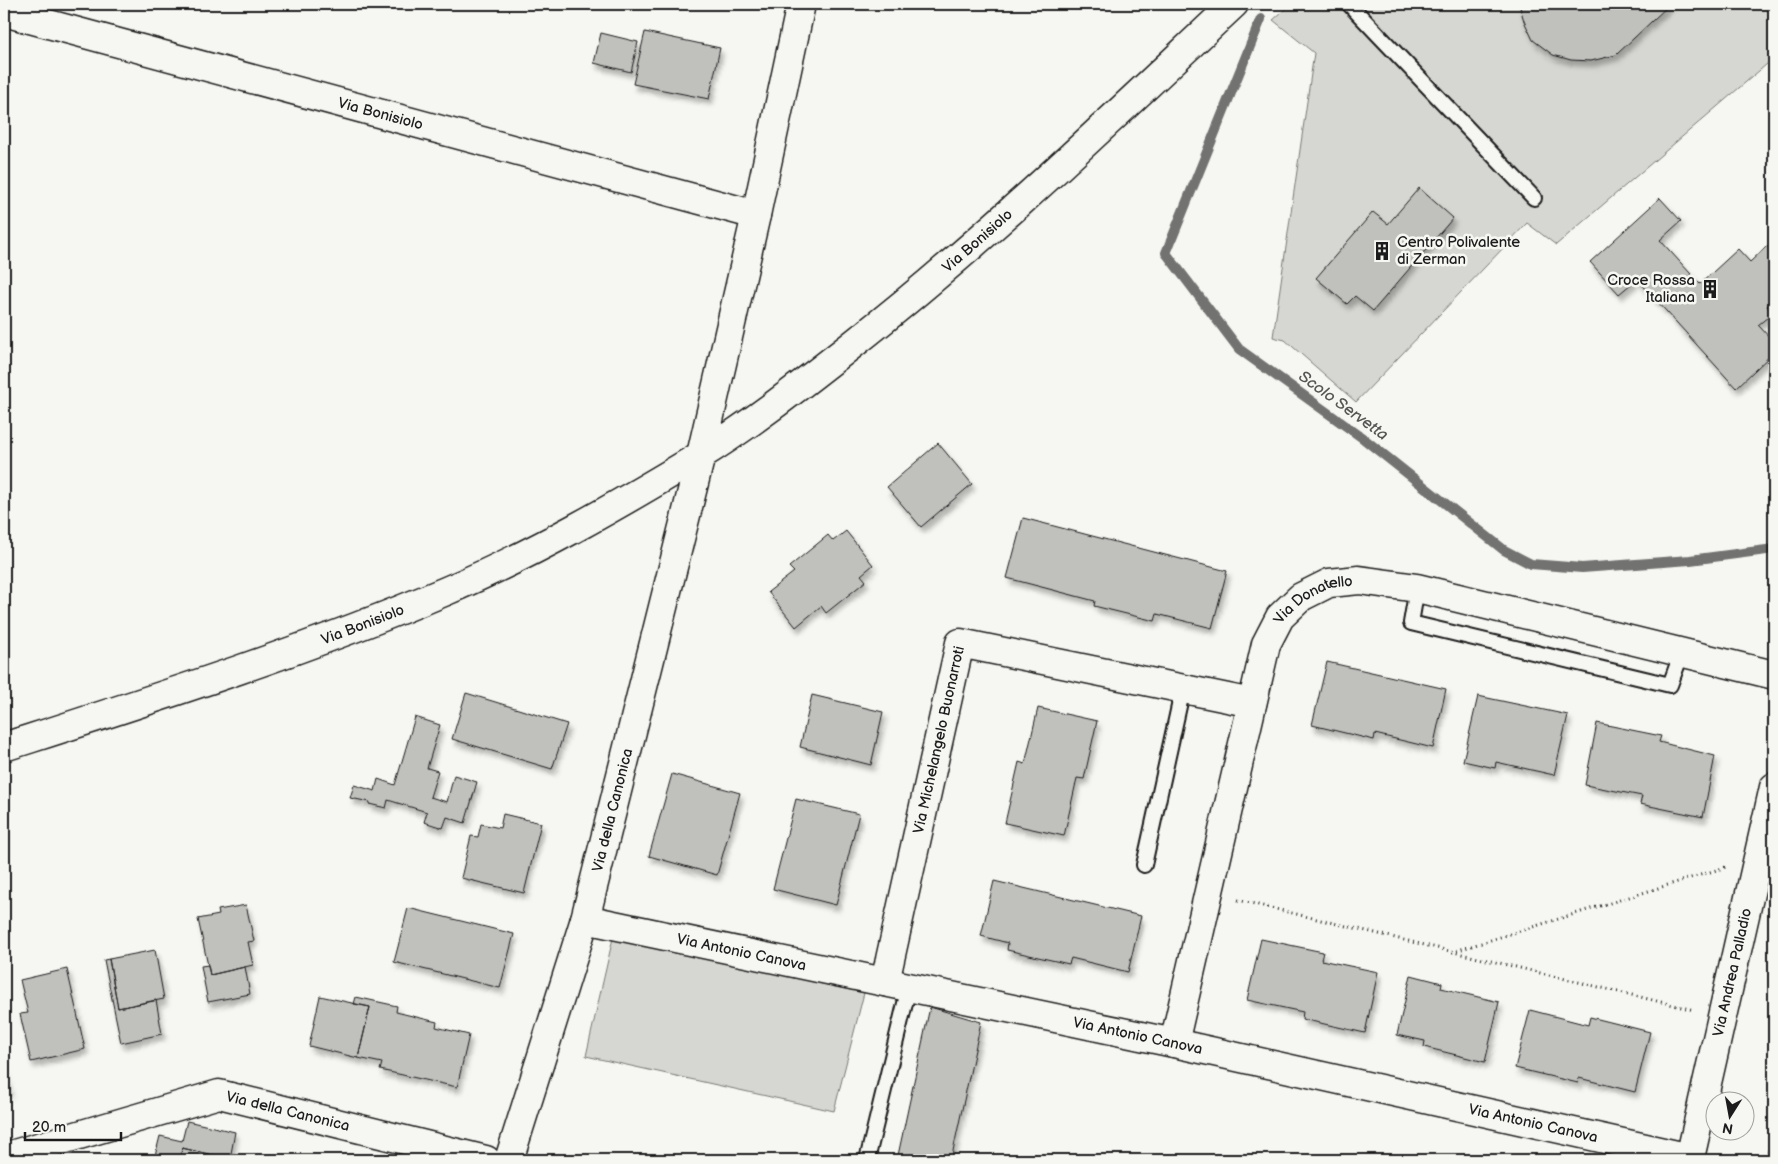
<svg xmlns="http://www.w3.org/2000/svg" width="1778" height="1164" font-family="'Balsamiq Sans',sans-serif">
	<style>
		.green { fill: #d6d6d2; stroke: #797977 }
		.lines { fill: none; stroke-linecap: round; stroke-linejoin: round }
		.stream { stroke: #727271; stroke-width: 10 }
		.building { fill: #c0c0bd; stroke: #1c1c1c; filter: url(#shadow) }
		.lane-casing { stroke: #1c1c1c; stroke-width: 18 }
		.street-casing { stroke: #1c1c1c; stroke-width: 31 }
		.secondary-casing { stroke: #1c1c1c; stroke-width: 31 }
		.path { stroke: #1c1c1c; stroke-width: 3; stroke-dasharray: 1 4; stroke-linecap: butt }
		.lane { stroke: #f6f6f2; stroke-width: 14 }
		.street { stroke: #f6f6f2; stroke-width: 28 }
		.secondary { stroke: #f6f6f2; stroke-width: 28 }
		.labels { text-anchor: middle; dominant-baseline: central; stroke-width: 5; stroke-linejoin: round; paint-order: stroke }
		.street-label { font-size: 15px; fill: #1c1c1c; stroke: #f6f6f2 }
		.poi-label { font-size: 15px; fill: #1c1c1c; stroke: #f6f6f2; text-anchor: start }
		.water-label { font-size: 16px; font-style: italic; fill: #565654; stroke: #f6f6f2 }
	</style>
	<defs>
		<filter id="shadow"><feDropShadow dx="3" dy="5.5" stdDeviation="2.5" flood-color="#0004"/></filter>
	</defs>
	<rect width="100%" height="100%" fill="#f6f6f2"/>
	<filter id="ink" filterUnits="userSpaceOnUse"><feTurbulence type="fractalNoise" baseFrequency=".02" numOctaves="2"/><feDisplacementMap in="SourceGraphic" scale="10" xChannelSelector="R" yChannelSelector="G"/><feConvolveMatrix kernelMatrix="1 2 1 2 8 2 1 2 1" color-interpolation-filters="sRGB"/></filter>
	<g filter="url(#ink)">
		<path class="green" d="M1291 4H1774V58L1556 245 1527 223 1356 402 1285 340 1273 337 1314 53 1273 20Z
			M613 938 864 993 834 1111 586 1056Z"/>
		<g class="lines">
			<path class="stream" d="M1261 19 1166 253 1239 349 1364 439 1504 550 1531 564 1582 568 1690 560 1774 549"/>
		</g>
		<path class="building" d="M1519 4H1670L1616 55 1591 61 1571 60 1553 55 1533 40 1524 21Z
			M645 32 720 48 709 99 633 84Z
			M601 33 638 42 631 72 594 63Z
			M1419 188 1453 218 1373 311 1355 296 1347 304 1316 278 1373 212 1388 224Z
			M1660 198 1681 221 1660 240 1700 284 1738 249 1750 262 1767 246 1774 254V300L1767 306 1773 313 1758 325 1774 342V352L1736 388 1637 279 1619 294 1590 262Z
			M938 443 972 484 921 527 887 487Z
			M1023 518 1227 571 1212 628 1157 614 1155 621 1094 606 1095 601 1007 578Z
			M846 531 873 565 861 575 866 581 826 613 821 606 796 627 768 592 794 572 789 567 828 535 833 541Z
			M1327 662 1446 689 1433 748 1375 734 1374 740 1312 725Z
			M466 693 567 724 552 769 452 739Z
			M812 695 883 712 871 765 800 747Z
			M1478 696 1568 715 1554 775 1496 762 1495 768 1463 761Z
			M1038 708 1097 721 1084 779 1077 778 1064 836 1005 823 1019 762 1025 764Z
			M415 717 440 725 427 768 438 771 430 797 447 802 454 775 477 782 465 823 447 817 443 828 424 822 427 812 388 800 386 808 369 804 370 802 350 798 354 785 375 791 378 779 395 785Z
			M1597 723 1661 736 1659 742 1715 756 1703 817 1640 804 1642 796 1585 785Z
			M672 774 740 793 717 875 649 856Z
			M796 799 859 814 836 905 773 889Z
			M503 814 541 823 524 893 461 878 471 836 478 837 481 824 500 828Z
			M994 881 1141 916 1128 972 1071 958 1069 964 1007 950 1008 943 981 936Z
			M246 905 254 941 248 942 253 965 210 975 198 919 219 915 218 910Z
			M408 908 514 934 500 988 394 962Z
			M1261 939 1323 952 1321 960 1378 972 1365 1033 1302 1019 1303 1012 1247 1000Z
			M155 950 164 999 118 1008 109 959Z
			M109 959 118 1008 156 1000 162 1034 121 1043 104 960Z
			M208 965 210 975 245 967 250 994 208 1002 201 966Z
			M67 969 85 1049 31 1062 20 1014 28 1013 20 980Z
			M1411 975 1442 983 1441 988 1499 1002 1485 1062 1424 1047 1425 1041 1397 1035Z
			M320 996 370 1007 358 1058 309 1046Z
			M356 997 397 1006 396 1012 437 1022 436 1027 469 1035 457 1087 380 1070 382 1063 358 1058 370 1007 354 1004Z
			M930 1007 981 1022 951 1160H897Z
			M1530 1010 1588 1025 1590 1017 1650 1032 1635 1092 1579 1078 1578 1083 1515 1068Z
			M4 1068 9 1091 4 1093Z
			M187 1121 235 1132 230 1159 182 1148 180 1160H154L160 1136 182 1141Z
			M1774 1124V1160H1766Z
			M182 1148 230 1159 229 1160H180Z"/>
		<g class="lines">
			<g class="lane-casing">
				<path id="lane" d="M1349 4 1534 198
					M1417 588 1411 623 1670 685 1682 652
					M1144 865 1183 688
					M867 1160 909 987"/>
			</g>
			<g class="street-casing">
				<g id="street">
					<path id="s1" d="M4 12 756 215"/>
					<path id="s2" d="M585 919 1174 1043 1690 1158 1774 787"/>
					<path id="s3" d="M885 982 960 643 1252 703"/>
					<path id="s4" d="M1174 1043 1266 644 1280 617 1301 597 1329 583 1359 580 1417 588 1774 675"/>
					<path id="s5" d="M4 1157 219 1094 486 1160"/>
					<path id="s6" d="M509 1160 585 919 701 455 756 215 801 4"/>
				</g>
			</g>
			<g class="secondary-casing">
				<g id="secondary">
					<path id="s7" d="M4 747C153 699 302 652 446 591 533 554 617 506 698 457 752 424 802 384 852 345 986 240 1109 121 1234 4"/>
				</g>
			</g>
			<path class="path" d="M1238 900 1694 1010
				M1452 952 1726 867"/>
			<use href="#lane" class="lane"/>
			<use href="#street" class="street"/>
			<use href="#secondary" class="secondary"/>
		</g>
	</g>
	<defs>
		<g id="building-bare" transform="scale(1.5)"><path d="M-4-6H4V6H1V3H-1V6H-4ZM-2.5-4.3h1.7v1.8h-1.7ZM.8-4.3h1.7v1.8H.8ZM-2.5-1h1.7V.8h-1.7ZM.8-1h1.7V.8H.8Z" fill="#1c1c1c" stroke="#f6f6f2" stroke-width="2.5" paint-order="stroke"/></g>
	</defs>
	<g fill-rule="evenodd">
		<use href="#building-bare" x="1382" y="251"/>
		<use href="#building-bare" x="1710" y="289"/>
	</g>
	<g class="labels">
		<g class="street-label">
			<text stroke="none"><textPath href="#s1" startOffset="390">Via Bonisiolo</textPath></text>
			<text stroke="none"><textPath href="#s7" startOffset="1108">Via Bonisiolo</textPath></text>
			<text stroke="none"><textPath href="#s4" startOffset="479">Via Donatello</textPath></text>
			<text stroke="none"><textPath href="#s7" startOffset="379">Via Bonisiolo</textPath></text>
			<text stroke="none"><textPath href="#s3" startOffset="248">Via Michelangelo Buonarroti</textPath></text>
			<text stroke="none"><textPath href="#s6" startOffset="365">Via della Canonica</textPath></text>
			<text stroke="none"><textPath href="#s2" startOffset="160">Via Antonio Canova</textPath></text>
			<text stroke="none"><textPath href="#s2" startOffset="1321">Via Andrea Palladio</textPath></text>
			<text stroke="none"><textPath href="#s2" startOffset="565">Via Antonio Canova</textPath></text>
			<text stroke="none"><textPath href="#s5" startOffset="295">Via della Canonica</textPath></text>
			<text stroke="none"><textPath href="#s2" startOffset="970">Via Antonio Canova</textPath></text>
		</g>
		<g class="poi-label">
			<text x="1397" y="242">Centro Polivalente<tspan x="1397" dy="17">di Zerman</tspan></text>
			<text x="1695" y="280" text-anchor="end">Croce Rossa<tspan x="1695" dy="17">Italiana</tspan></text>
		</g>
		<g class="water-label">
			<text transform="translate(1343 406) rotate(36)">Scolo Servetta</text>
		</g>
	</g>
	<rect width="1778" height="1164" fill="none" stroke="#f6f6f2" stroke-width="20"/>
	<rect x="10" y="10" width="1758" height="1144" fill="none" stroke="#1c1c1c" stroke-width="2" filter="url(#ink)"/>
	<g transform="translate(1730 1116) rotate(191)"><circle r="24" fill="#f6f6f2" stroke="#9f9f9c"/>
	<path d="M0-4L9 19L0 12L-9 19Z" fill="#1c1c1c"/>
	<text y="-8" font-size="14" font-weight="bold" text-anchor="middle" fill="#1c1c1c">N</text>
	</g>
	<path d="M25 1132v8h96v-8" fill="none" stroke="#1c1c1c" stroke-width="2.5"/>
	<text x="32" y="1132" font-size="15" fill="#1c1c1c" stroke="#f6f6f2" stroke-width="4" paint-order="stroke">20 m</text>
</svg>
